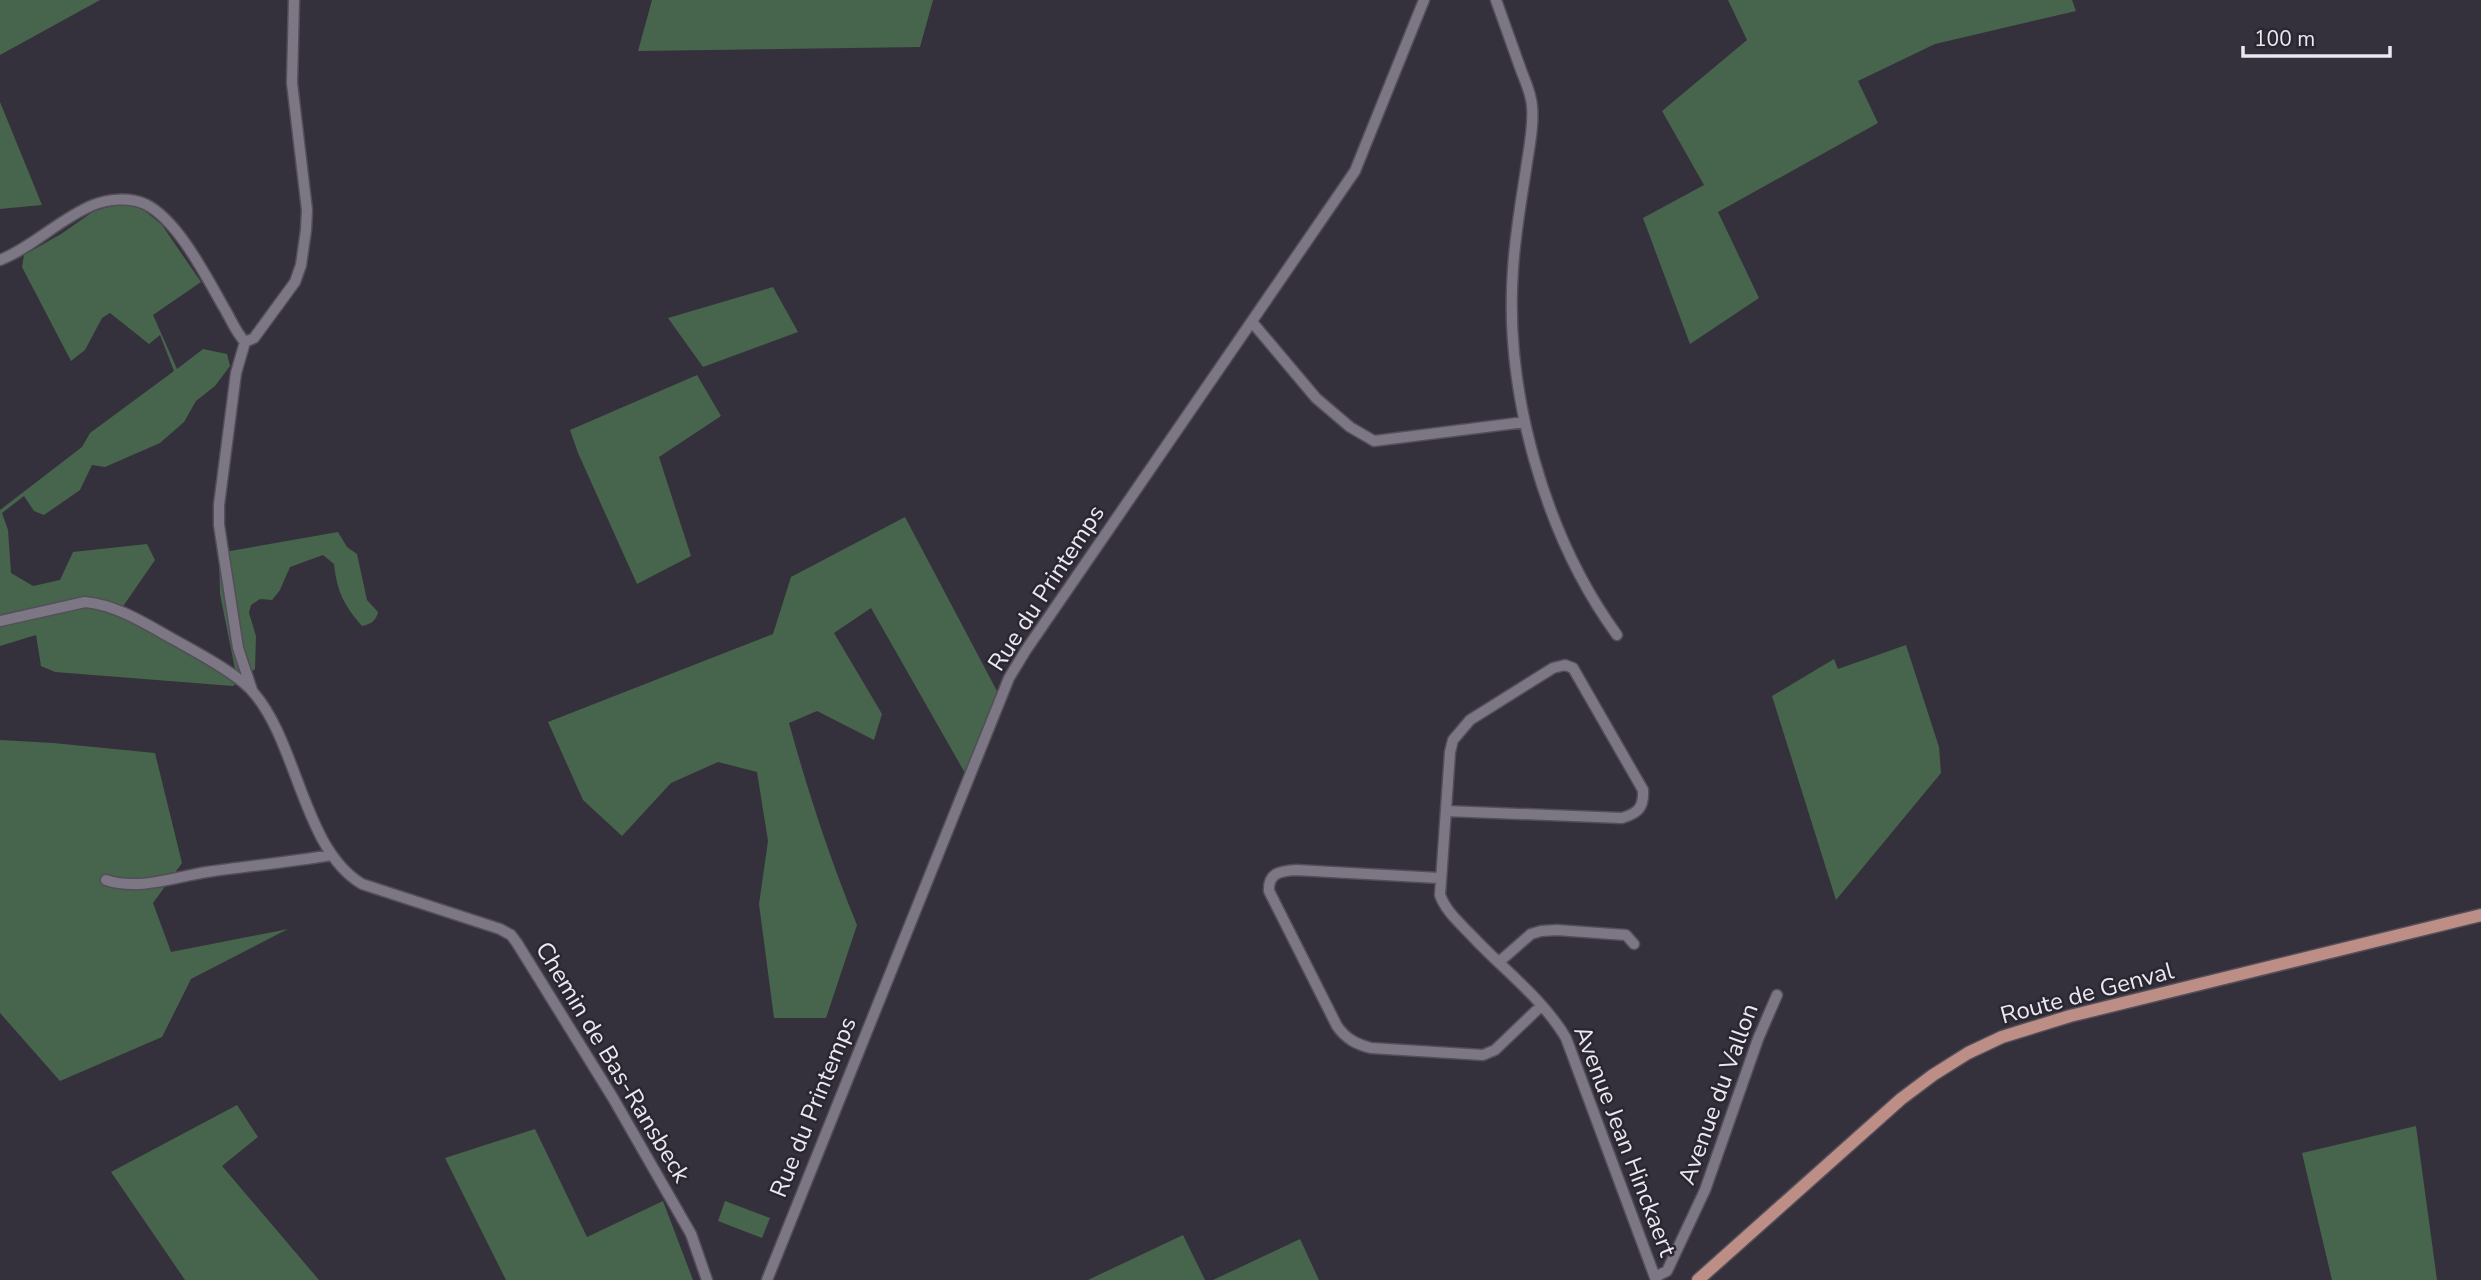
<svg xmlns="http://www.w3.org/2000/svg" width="2481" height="1280" font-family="'Nunito Sans',sans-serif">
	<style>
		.green { fill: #47644c }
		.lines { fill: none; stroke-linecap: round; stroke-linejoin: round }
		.minor-casing { stroke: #534e58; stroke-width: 13 }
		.major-casing { stroke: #534e58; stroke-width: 15 }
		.minor { stroke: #7d7785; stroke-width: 10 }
		.major { stroke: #bc8e86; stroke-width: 12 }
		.labels { text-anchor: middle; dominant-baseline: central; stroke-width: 5; stroke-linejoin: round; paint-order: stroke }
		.street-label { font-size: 24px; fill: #ebe8f0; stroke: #2b2732 }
	</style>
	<rect width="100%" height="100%" fill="#35313c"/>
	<path class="green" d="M0 0H100L0 55Z
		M652 0H933L920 47 638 51Z
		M1728 0H2072L2076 11 1935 44 1858 81 1878 123 1718 212 1759 298 1690 344 1643 218 1704 185 1662 111 1747 40Z
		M0 102 42 205 0 209Z
		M119 204 140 207 162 225 201 282 153 315 177 369 203 349 227 354 230 366 215 386 196 401 184 422 160 443 105 467 92 465 80 490 44 515 34 511 24 496 2 513 8 530 11 573 33 586 60 580 73 552 147 544 155 560 117 615 152 631 222 674 235 669 220 594 219 553 338 532 347 547 357 554 367 600 378 612C376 621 371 624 362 626 344 605 337 592 334 564L323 555 290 567 280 590 272 600 260 599 251 605 249 613 256 636 255 669 233 686 55 672 41 666 36 635 0 646V510L82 447 90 433 174 371 160 335 149 344 110 313 102 318 85 350 71 361 22 267 24 255 61 234 94 211Z
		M773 287 798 332 703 367 668 318Z
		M697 375 721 416 659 457 691 556 637 584 578 453 570 430Z
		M905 517 998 693 965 773 871 608 834 633 882 714 874 740 817 711 789 723C808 792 830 859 857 925L826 1018H774L759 904 768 841 757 772 718 762 671 783 622 836 583 800 548 722 773 634 791 577Z
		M1906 645 1939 747 1941 773 1836 900 1772 696 1834 659 1838 669Z
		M0 740 53 743 155 753 182 863 153 903 171 952 288 929 191 979 162 1037 60 1081 0 1013Z
		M237 1105 258 1137 222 1166 319 1280H185L111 1172Z
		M2416 1126 2437 1280H2332L2302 1153Z
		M535 1129 587 1237 663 1201 693 1280H506L445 1158Z
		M725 1201 770 1218 762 1238 718 1221Z
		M1183 1235 1205 1280H1088Z
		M1300 1239 1319 1280H1213Z"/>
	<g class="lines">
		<g class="minor-casing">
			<path id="minor" d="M1496 0C1504 23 1513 47 1521 70 1525 81 1531 93 1532 106 1534 126 1529 148 1526 169 1521 202 1515 235 1513 269 1504 392 1545 536 1617 635
				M0 260C33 247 59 219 93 205 108 199 129 197 145 204 177 219 206 276 223 306 231 319 235 331 245 342
				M1252 322 1316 398 1350 427 1374 441 1525 422
				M245 342 254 338 295 282 301 265 306 230 307 210 292 83 294 0
				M245 342 236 373 219 505V525L238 648 252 690
				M0 621 85 602C117 605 146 624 173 639 194 651 238 674 253 692 298 743 303 849 362 884L500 929 511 935 517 943 613 1098 691 1234 707 1280
				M1446 811 1622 818C1638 813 1644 808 1643 790L1573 668 1565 665 1553 668 1470 720 1453 740 1450 752 1440 895C1446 912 1461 924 1473 937 1504 970 1543 999 1566 1038L1656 1280
				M1439 878 1296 870C1280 871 1268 873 1269 891L1337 1026C1346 1039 1356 1044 1371 1048L1483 1055 1495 1050 1541 1006
				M106 880C139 891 174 877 207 872 249 866 290 862 332 855
				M1499 962 1531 934 1541 931 1557 930 1626 935 1634 944
				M1655 1277 1667 1271 1705 1190 1758 1039 1777 995
				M767 1280 1009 678 1026 650 1355 171 1424 0"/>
		</g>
		<g class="major-casing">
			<path id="major" d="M1698 1280 1901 1099 1933 1075 1968 1053 2002 1037 2070 1016 2481 915"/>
		</g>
		<use href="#minor" class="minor"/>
		<use href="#major" class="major"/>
	</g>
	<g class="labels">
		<g class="street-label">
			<text transform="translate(1046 588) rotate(-57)">Rue du Printemps</text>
			<text transform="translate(2087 993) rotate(-15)">Route de Genval</text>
			<text transform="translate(613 1062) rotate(59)">Chemin de Bas-Ransbeck</text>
			<text transform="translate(1718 1094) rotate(-70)">Avenue du Vallon</text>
			<text transform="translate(813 1107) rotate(-68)">Rue du Printemps</text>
			<text transform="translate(1625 1141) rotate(69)">Avenue Jean Hinckaert</text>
		</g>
	</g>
	<path d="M2243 46v10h147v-10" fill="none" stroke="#ebe8f0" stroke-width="3.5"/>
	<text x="2254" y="46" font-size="21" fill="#ebe8f0" stroke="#2b2732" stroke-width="5" paint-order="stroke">100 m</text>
</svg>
